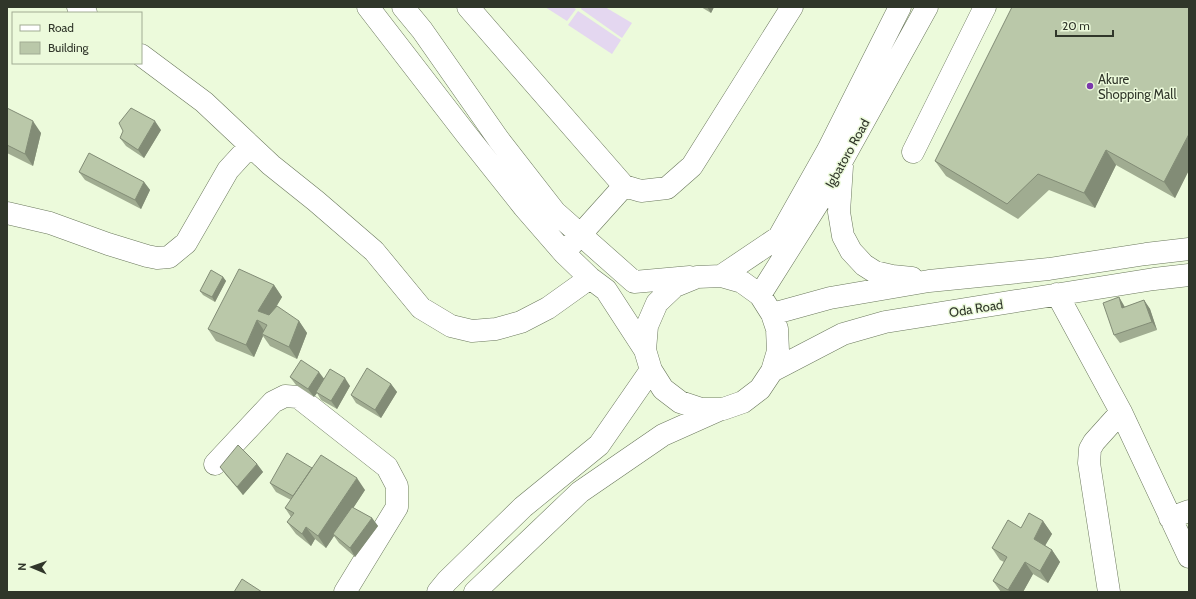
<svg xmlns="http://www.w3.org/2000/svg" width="1196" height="599" font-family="Cabin,sans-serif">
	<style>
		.park { fill: #e4d7f0 }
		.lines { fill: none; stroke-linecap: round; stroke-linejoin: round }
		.minor-casing { stroke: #6b785d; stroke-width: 23 }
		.minor { stroke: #fff; stroke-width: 22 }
		.wall { fill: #a0ac91 }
		.shaded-wall { fill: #828c76 }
		.building { fill: #bac8a9; stroke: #828c76 }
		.poi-dot { fill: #7b38ac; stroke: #ecfadb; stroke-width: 1.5 }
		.labels { text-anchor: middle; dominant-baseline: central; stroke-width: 3; stroke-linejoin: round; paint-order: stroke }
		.poi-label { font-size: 13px; fill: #30362a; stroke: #ecfadb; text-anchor: start }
		.street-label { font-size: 13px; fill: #30362a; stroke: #ecfadb }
	</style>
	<rect width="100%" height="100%" fill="#ecfadb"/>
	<path class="park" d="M545 7H572L576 9 567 21Z
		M582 7H605L632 23 622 38 581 9Z
		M578 11 621 40 612 54 568 25Z"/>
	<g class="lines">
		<g class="minor-casing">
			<path id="minor" d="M78 7 86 13
				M368 7 466 134 524 207 564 253 590 278 606 290 645 350
				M403 7 422 30 499 140 555 212 634 282 690 277
				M468 7 624 186 641 191 667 188 692 166 792 7
				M141 55 204 102 271 165 316 201 374 251 421 308 451 326 472 331 496 329 521 322 548 308 590 278
				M913 152 985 7
				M842 166 839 212 843 236 851 251 864 265 875 272 892 276 912 278
				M7 213 50 223 108 244 147 256 157 258 169 257 186 243 228 170 250 146
				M571 245 624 186
				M721 276 779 237 828 150 900 7
				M1057 294 1121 412 1189 557
				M760 295 823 195 927 7
				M772 314 830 298 929 281 1049 269 1146 254 1189 249
				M772 371 778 351 777 329 772 314 760 295 742 282 721 276 697 277 675 286 657 303 647 326 645 350 651 370 663 389 680 402 701 409H723L743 402 760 389 772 371 843 334 885 322 1154 279 1189 275
				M215 464 273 402 285 396 298 397 387 467 397 486V507L345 592
				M1170 518 1189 511
				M438 592 447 581 523 507 599 445 651 370
				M475 592 580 492 663 435 719 410
				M1109 592 1089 463 1090 449 1094 442 1121 412"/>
		</g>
		<use href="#minor" class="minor"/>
	</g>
	<path class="wall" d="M701 7H714L711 13Z
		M1189 7V170L1175 198 1116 165 1095 208 1049 190 1018 219 946 176 935 161Z
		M7 108 41 133 33 166 7 153Z
		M161 130 144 158 126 146 120 138Z
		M79 172 144 182 150 190 141 209 85 180Z
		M223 277 226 281 215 302 203 295 200 291Z
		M274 285 282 297 275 309 299 321 307 333 297 359 270 346 263 336 254 357 216 341 208 329Z
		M1119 297 1125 307 1144 300 1150 309 1157 330 1120 343 1114 335Z
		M290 377 324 378 350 386 337 409 321 400 317 393 314 397 296 385Z
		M391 384 397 392 381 418 356 403 351 395Z
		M257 464 263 472 243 495 226 475 220 467Z
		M312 468 365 490 353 508 372 518 378 526 355 557 339 543 334 536 326 548 315 539 311 546 296 534 287 522 291 517 285 508 291 500 276 492 270 483Z
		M1043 521 1052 534 1045 545 1052 550 1060 562 1048 583 1033 574 1023 592H1001L993 581 1004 562 1000 560 992 548 1021 528Z"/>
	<path class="shaded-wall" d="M707 7H714L711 13Z
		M33 121 41 133 33 166 25 154Z
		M155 121 161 130 144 158 138 150Z
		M1189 134V170L1175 198 1164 182Z
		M1106 150 1116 165 1095 208 1084 193Z
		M144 182 150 190 141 209 135 200Z
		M223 277 226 281 215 302 212 297Z
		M274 285 282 297 266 323 258 311Z
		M1119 297 1124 306 1128 316 1122 308Z
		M1144 300 1150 309 1157 330 1152 322Z
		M257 320 265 332 262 334 263 336 254 357 246 345Z
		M299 321 307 333 297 359 289 347Z
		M319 372 325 380 316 392 317 393 314 397 308 389Z
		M345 378 350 386 337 409 331 401Z
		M391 384 397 392 381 418 375 410Z
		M257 464 263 472 243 495 237 487Z
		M357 478 365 490 335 536 333 534 334 536 326 548 318 536Z
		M372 518 378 526 355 557 350 548Z
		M1043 521 1052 534 1042 551 1034 539Z
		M306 527 315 539 311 546 302 534Z
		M1052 550 1060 562 1048 583 1040 571Z
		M1025 562 1033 574 1023 592H1010L1008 590Z"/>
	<path class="building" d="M1012 7H1189V134L1164 182 1106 150 1084 193 1038 174 1007 204 935 161Z
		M7 108 33 121 25 154 7 145Z
		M131 108 155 121 138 150 120 138 123 131 119 123Z
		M89 153 144 182 135 200 79 172Z
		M239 269 274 285 258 311 269 315 277 306 299 321 289 347 262 334 267 325 257 320 246 345 208 329Z
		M211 270 223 277 212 297 200 291Z
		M1119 297 1122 308 1144 300 1152 322 1114 335 1103 303Z
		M301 360 319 372 308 389 290 377Z
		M367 368 391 384 375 410 351 395Z
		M330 369 345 378 331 401 316 392Z
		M238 445 257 464 237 487 220 467Z
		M287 453 312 468 293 496 270 483Z
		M321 455 357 478 318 536 306 527 302 534 287 522 294 513 285 508Z
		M352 507 372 518 350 548 333 534Z
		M1029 513 1043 521 1034 539 1052 550 1040 571 1025 562 1008 590 993 581 1007 557 992 548 1008 520 1021 528Z
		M242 579 262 592H234Z"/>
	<circle class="poi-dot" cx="1090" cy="86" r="4"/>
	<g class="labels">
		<g class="poi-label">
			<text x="1098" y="79">Akure<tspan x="1098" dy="15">Shopping Mall</tspan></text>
		</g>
		<g class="street-label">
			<text transform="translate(847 153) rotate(-61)">Igbatoro Road</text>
			<text transform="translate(976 308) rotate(-9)">Oda Road</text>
		</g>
	</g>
	<rect width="1196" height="599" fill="none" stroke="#30362a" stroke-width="16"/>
	<rect x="12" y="12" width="130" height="52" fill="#ecfadb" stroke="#a1ac94"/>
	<rect x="20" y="25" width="20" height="6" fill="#ffffff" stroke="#a1ac94"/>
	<text x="48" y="32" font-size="12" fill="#30362a">Road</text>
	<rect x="20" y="42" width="20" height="12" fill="#bac8a9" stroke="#a1ac94"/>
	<text x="48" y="52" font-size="12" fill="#30362a">Building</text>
	<g transform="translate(32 567) rotate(272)" stroke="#ecfadb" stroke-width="3" paint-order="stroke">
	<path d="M0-3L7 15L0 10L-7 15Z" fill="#30362a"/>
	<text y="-6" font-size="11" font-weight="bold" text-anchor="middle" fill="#30362a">N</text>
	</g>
	<path d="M1056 30v6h57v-6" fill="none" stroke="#30362a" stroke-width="2"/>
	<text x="1062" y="30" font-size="12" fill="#30362a" stroke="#ecfadb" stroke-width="3" paint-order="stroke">20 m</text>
</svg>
